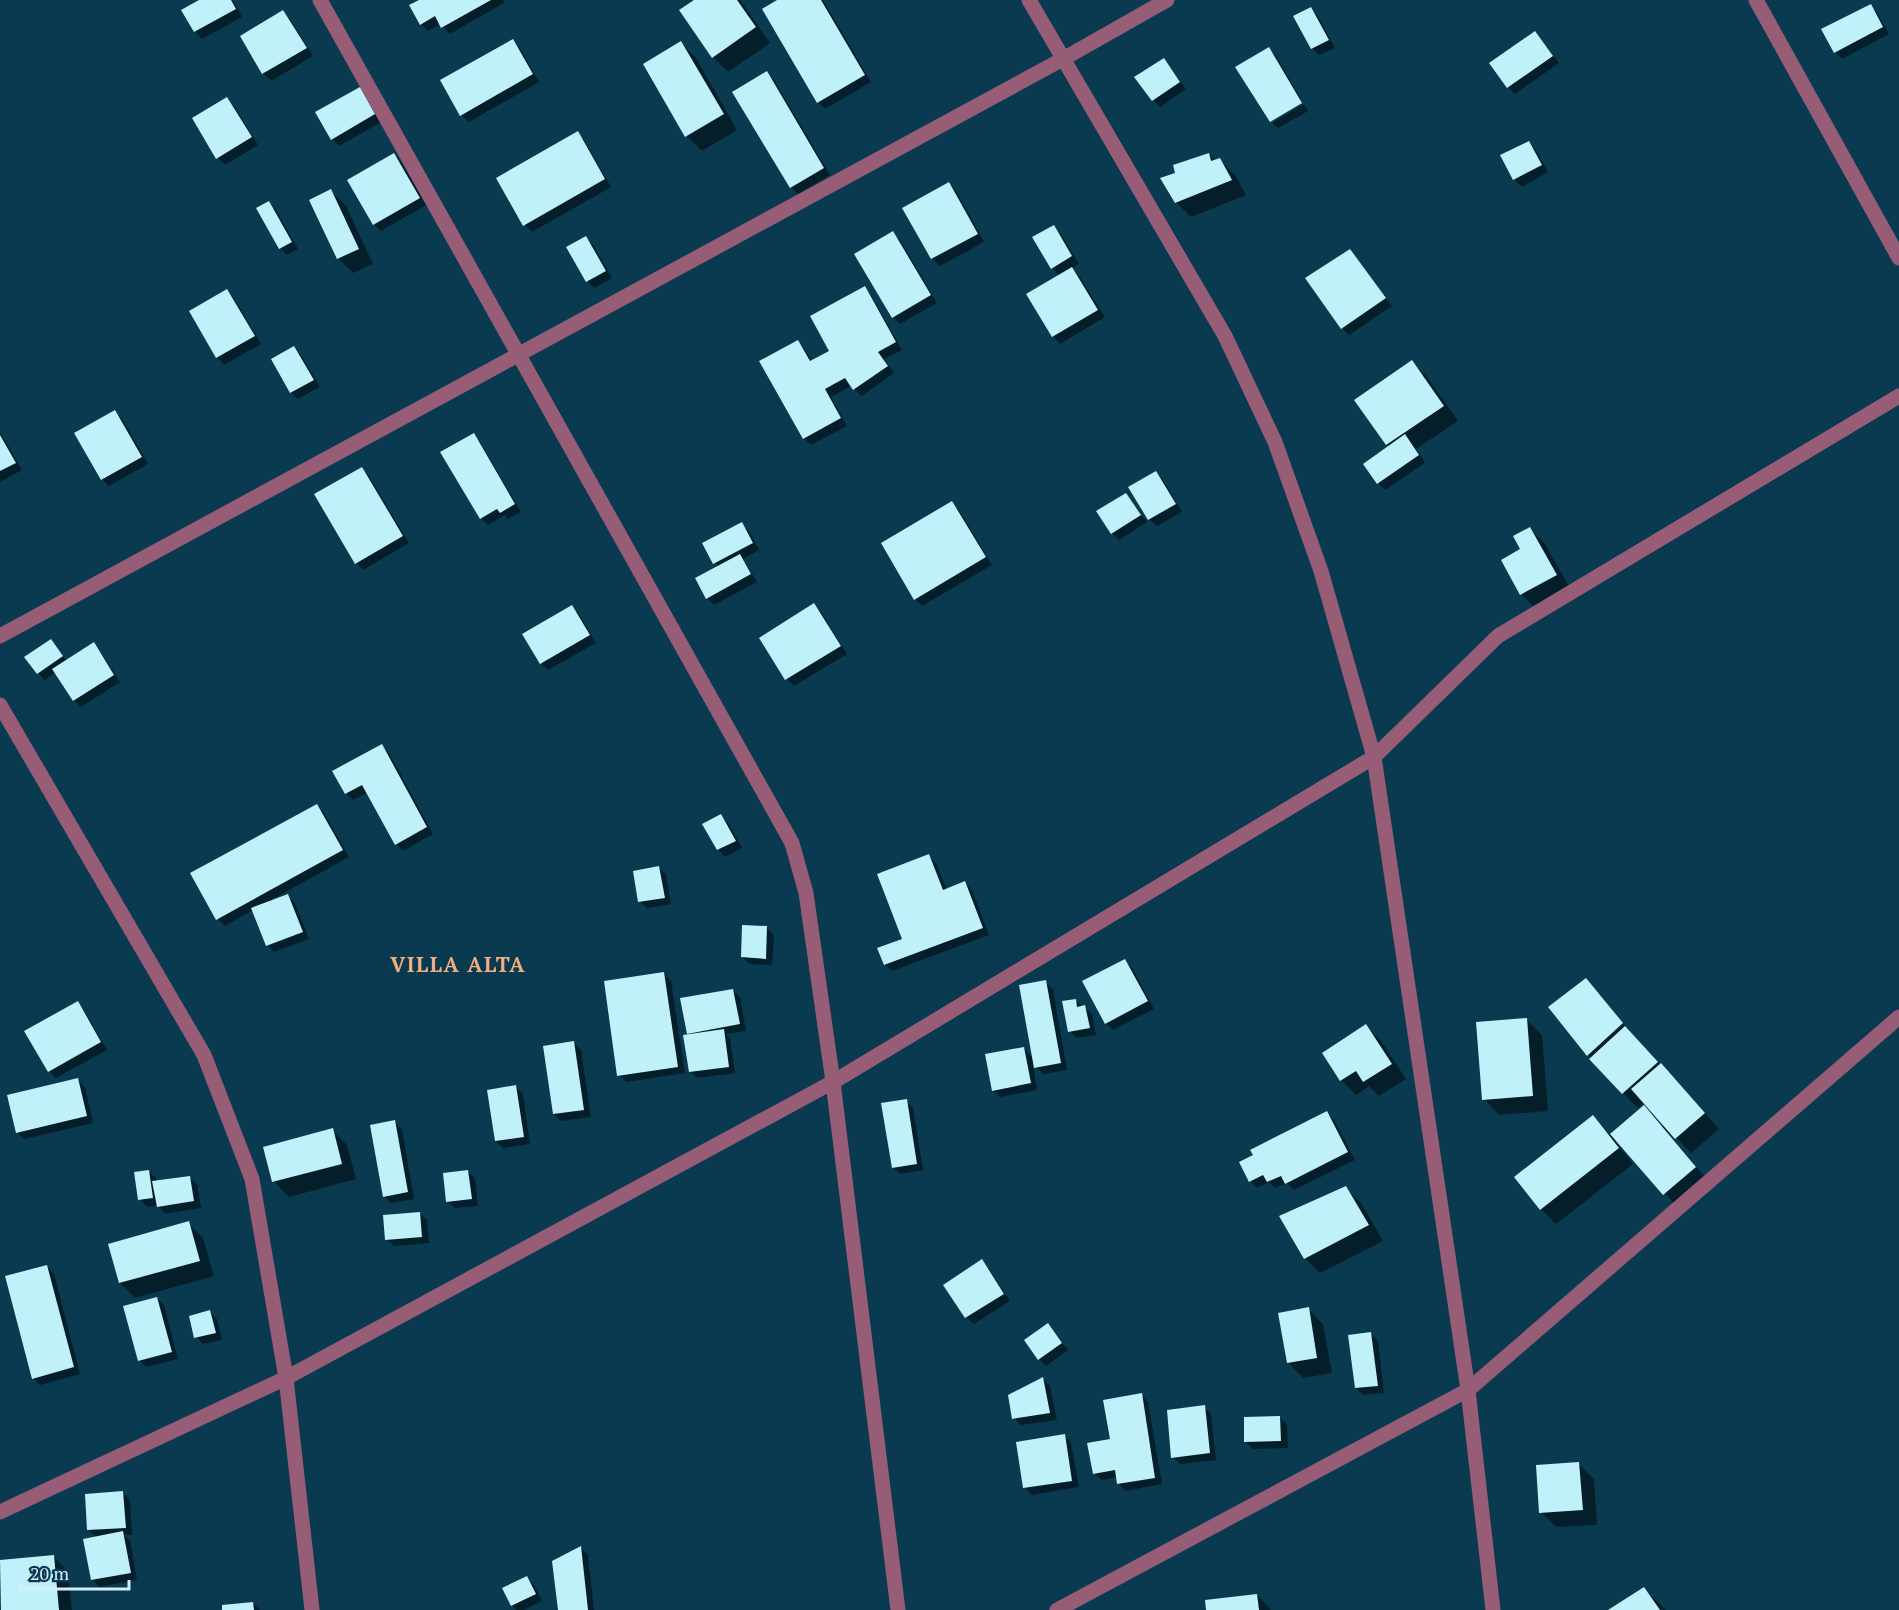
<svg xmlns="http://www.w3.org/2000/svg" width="1899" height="1610" font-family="'PT Serif',serif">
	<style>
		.shadow { fill: #0007 }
		.building { fill: #c0f0fa }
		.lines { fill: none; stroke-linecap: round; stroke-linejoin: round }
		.minor { stroke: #975c76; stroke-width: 15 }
		.labels { text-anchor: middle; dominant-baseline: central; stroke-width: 6; stroke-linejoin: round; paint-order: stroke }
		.district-label { font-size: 21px; font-weight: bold; letter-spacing: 1.5px; fill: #f2ad82; stroke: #093a50 }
	</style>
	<rect width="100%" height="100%" fill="#093a50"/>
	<path class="shadow" d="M202 0H233L242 17 202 39 195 31Z
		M423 0H503L504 3 450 34 441 24 428 31 421 24Z
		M697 0H740L770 43 728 72 713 57Z
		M780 0H823L871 82 825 109 818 102Z
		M1870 6 1877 13 1889 34 1842 59 1835 52Z
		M1311 8 1318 16 1335 48 1319 55 1312 48Z
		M283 12 290 19 313 56 271 81 263 73 242 37Z
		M1535 33 1559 63 1515 94 1508 87Z
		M513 41 520 48 539 82 469 122 461 115Z
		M681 43 696 58 737 130 702 151 687 136Z
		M1269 49 1276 56 1302 101 1271 120Z
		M1164 59 1186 89 1160 107 1153 100Z
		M766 73 774 80 830 175 798 194 791 187Z
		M359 89 367 96 381 122 339 146 332 139Z
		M227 99 234 106 258 145 225 165 218 158Z
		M1304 104 1308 111 1278 128 1272 123Z
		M577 133 584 140 611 187 532 232 525 225Z
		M1528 143 1536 150 1548 172 1522 187 1515 180 1502 156Z
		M394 155 401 162 426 205 381 231 374 224Z
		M1209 155 1216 161 1220 160 1235 175 1246 195 1191 217 1176 202 1177 174Z
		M949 183 956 191 984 242 940 266 933 259 904 209Z
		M331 191 346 206 373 264 353 273 338 258Z
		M269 203 276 210 298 249 287 255 280 248Z
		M1053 227 1061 234 1079 264 1072 268 1079 276 1105 317 1060 344 1053 336 1028 295 1060 276 1052 268Z
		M893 233 900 240 937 303 900 324 893 317Z
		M586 237 593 245 612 278 594 288 587 281Z
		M1350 251 1392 306 1349 335 1342 328Z
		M864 288 871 295 902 350 884 359 894 373 862 396 851 386 831 397 847 426 811 445 804 438 798 342 805 349 812 362 831 351Z
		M227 291 234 298 261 344 224 365 217 357Z
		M294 348 301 355 320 387 298 399 291 392Z
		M1412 362 1427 377 1458 421 1416 449 1425 463 1385 490 1378 483 1390 447 1387 444Z
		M115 412 122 419 148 464 109 486 102 479Z
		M0 432 22 470 0 482Z
		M473 435 480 442 521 512 508 519 505 515 488 525 481 518Z
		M362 469 369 476 409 543 363 570 356 563Z
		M1156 473 1163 480 1182 512 1157 526 1149 519 1130 488Z
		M1125 494 1147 522 1119 540 1112 533Z
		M952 503 959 510 992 565 922 606 915 599Z
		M741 524 749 531 759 550 743 559 757 582 714 605 707 598 718 567 704 544Z
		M1530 529 1545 544 1571 590 1536 609 1521 594 1523 549Z
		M814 605 821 612 847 654 794 686 787 679 761 639Z
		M572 607 579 614 596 643 548 670 541 663Z
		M51 641 67 661 93 644 100 651 120 682 81 707 74 700 56 672 45 680 38 673Z
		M381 746 389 753 433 834 403 851 396 844 368 792 353 800 346 793Z
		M317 805 324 813 349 857 273 899V901L288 896 295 903 309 939 274 952 267 945 253 910 225 926 218 919Z
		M721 816 728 823 742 848 725 857 718 849Z
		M929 856 936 863 947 890 965 883 972 890 989 935 892 971 885 964 904 940Z
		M659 867 666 875 671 904 647 908 640 901Z
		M767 928 774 935 772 965 749 964 742 956Z
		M1125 961 1132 968 1154 1009 1113 1030 1106 1023Z
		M664 973 671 981 685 1073 626 1082 619 1075Z
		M1586 980 1601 996 1636 1040 1676 1080 1719 1129 1691 1153 1670 1131 1668 1133 1710 1183 1679 1209 1617 1139 1615 1141 1633 1164 1556 1224 1541 1209 1593 1117 1610 1135 1644 1108 1662 1126 1664 1124 1645 1102 1638 1108 1623 1093 1588 1055 1550 1007Z
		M1045 982 1053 989 1067 1070 1043 1074 1033 1064 1037 1090 1000 1097 993 1090 1024 1048 1034 1059Z
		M732 990 740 997 746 1031 726 1034 730 1038 735 1073 697 1078 690 1071 691 1036 688 1033Z
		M1075 1000 1092 1014 1096 1035 1077 1038 1069 1031Z
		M77 1003 84 1010 107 1050 56 1078 49 1071Z
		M1527 1020 1542 1035 1548 1111 1499 1115 1484 1099Z
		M1366 1026 1381 1041 1406 1079 1379 1096 1369 1086 1356 1095 1341 1080Z
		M574 1043 581 1050 591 1117 561 1121 554 1114Z
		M78 1080 85 1087 93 1123 24 1139 17 1132Z
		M516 1087 523 1094 530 1144 503 1148 496 1141Z
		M906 1101 913 1108 923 1170 900 1174 893 1167Z
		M1327 1113 1334 1120 1355 1160 1294 1190 1287 1183 1275 1188 1269 1182 1257 1188 1250 1181Z
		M394 1122 402 1129 414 1199 391 1203 384 1196Z
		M332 1130 347 1145 356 1179 289 1197 274 1181Z
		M148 1171 156 1178V1182L189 1177 197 1184 201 1208 165 1214 158 1205 147 1207 140 1199Z
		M467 1171 475 1178 478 1206 455 1208 448 1201Z
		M1345 1188 1361 1203 1383 1241 1320 1273 1305 1258Z
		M419 1213 427 1220 429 1243 394 1246 386 1239Z
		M188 1223 203 1238 214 1276 135 1298 120 1283 110 1245Z
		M982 1261 989 1269 1010 1301 974 1324 966 1317 945 1285Z
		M47 1267 54 1274 80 1374 40 1385 33 1378Z
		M157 1298 164 1305 178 1359 146 1367 139 1360Z
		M1308 1309 1323 1324 1332 1373 1303 1378 1288 1362Z
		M210 1312 217 1319 222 1340 203 1344 196 1337Z
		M1048 1325 1068 1350 1046 1366 1039 1359Z
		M1371 1334 1378 1341 1384 1393 1363 1395 1356 1388Z
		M1043 1379 1050 1386 1057 1420 1021 1425 1014 1418Z
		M1141 1395 1148 1402 1162 1484 1125 1491 1118 1483 1117 1477 1102 1480 1094 1473 1111 1440Z
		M1204 1407 1211 1414 1216 1460 1180 1464 1173 1457Z
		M1280 1417 1287 1425 1288 1448 1253 1449 1246 1442Z
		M1064 1435 1071 1443 1079 1487 1032 1495 1025 1488Z
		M1579 1464 1594 1479 1597 1525 1556 1527 1541 1512Z
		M123 1493 130 1500 132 1535H124L130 1540 137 1580 99 1587 92 1579 97 1538 89 1530Z
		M581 1548 588 1555 594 1610H560Z
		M53 1556 68 1572 72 1610H3L0 1562Z
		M527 1578 534 1585 542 1601 524 1610H516L512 1605Z
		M1644 1589 1666 1610H1611Z
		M1257 1595 1271 1610H1208Z
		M253 1603 260 1610H224Z"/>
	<path class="building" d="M199 0H231L236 9 194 32 181 10Z
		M419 0H491L441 28 435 16 420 25 409 5Z
		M694 0H737L756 27 712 58 679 10Z
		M777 0H821L865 75 817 103 762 9Z
		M1871 4 1883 27 1834 53 1821 29Z
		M1311 7 1329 40 1311 49 1293 16Z
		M283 10 307 48 262 74 240 36Z
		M1535 31 1553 56 1507 88 1489 63Z
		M513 39 533 74 460 116 440 80Z
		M681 41 724 114 685 137 643 64Z
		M1269 47 1302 103 1270 122 1235 67Z
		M1164 58 1180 82 1152 101 1134 77Z
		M767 71 824 168 790 188 732 92Z
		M360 87 375 114 331 140 315 112Z
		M227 97 252 137 216 159 192 118Z
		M578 131 605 179 523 226 496 178Z
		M1529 141 1542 165 1513 180 1500 155Z
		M394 153 420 198 373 225 347 180Z
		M1209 153 1211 161 1220 158 1232 180 1175 203 1160 178 1175 173 1173 165Z
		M949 182 978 234 931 259 902 208Z
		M331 189 359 249 337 259 309 200Z
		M269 201 292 242 279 249 256 208Z
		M1054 225 1072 256 1051 269 1032 237Z
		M893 231 931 295 892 318 854 254Z
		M586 236 606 271 586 282 566 247Z
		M1350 249 1386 298 1341 329 1305 278Z
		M1072 267 1098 310 1052 337 1026 294Z
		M865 286 896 342 878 352 888 366 853 390 845 378 825 389 841 418 803 439 759 361 798 340 810 361 829 351 810 316Z
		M227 289 255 336 216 358 189 311Z
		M294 346 314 380 290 393 271 359Z
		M1412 360 1444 406 1386 445 1354 400Z
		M115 410 142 457 101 480 74 433Z
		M474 433 515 504 500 513 497 509 480 519 440 452Z
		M1405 434 1419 455 1377 484 1363 464Z
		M0 435 16 463 0 471Z
		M362 467 403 536 355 564 314 494Z
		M1156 471 1176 504 1148 520 1128 487Z
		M1126 493 1141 515 1111 534 1096 511Z
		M952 501 986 557 914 600 881 543Z
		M742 522 753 543 713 564 702 543Z
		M1530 527 1557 575 1520 595 1501 560 1520 549 1513 536Z
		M740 554 751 574 706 599 695 578Z
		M814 603 841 646 785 680 759 638Z
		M572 605 590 635 540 664 522 634Z
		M51 639 63 656 37 674 24 657Z
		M94 642 114 675 73 701 52 669Z
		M382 744 427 827 395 845 362 785 345 794 332 771Z
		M317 804 343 850 216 920 190 873Z
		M721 814 736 841 717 850 702 824Z
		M929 854 943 890 965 881 983 928 884 965 877 948 902 939 877 874Z
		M659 866 665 898 638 902 633 871Z
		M288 894 303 932 266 946 251 908Z
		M742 925 767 926 766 959 741 957Z
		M1125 959 1148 1001 1105 1024 1082 981Z
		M664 972 678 1067 617 1076 604 981Z
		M1586 978 1623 1023 1587 1056 1548 1007Z
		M1046 980 1061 1063 1034 1068 1019 985Z
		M733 989 740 1024 687 1034 680 998Z
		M1076 999 1077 1007 1085 1005 1090 1028 1068 1032 1062 1001Z
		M78 1001 101 1042 48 1072 24 1031Z
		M1527 1018 1533 1096 1482 1100 1476 1022Z
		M1366 1024 1392 1064 1363 1082 1356 1071 1340 1081 1322 1053Z
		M1625 1026 1658 1062 1622 1094 1589 1059Z
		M724 1029 729 1067 689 1072 683 1035Z
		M574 1041 584 1110 553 1114 543 1046Z
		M1024 1047 1031 1083 992 1091 985 1054Z
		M1661 1063 1705 1113 1675 1139 1631 1089Z
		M78 1078 87 1116 16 1133 7 1095Z
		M516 1085 524 1137 495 1141 487 1090Z
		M907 1099 917 1164 892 1168 881 1103Z
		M1644 1105 1696 1167 1663 1195 1610 1134Z
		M1327 1111 1348 1152 1285 1184 1281 1176 1267 1182 1263 1175 1249 1182 1239 1162 1253 1155 1250 1150Z
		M1593 1115 1619 1148 1540 1210 1514 1177Z
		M395 1120 408 1192 383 1197 370 1125Z
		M333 1128 342 1164 272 1182 263 1147Z
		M149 1170 153 1198 138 1200 134 1172Z
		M468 1170 472 1199 446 1202 443 1173Z
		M190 1176 194 1201 157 1207 152 1181Z
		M1346 1186 1369 1225 1304 1259 1279 1216Z
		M420 1212 422 1237 385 1240 383 1215Z
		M189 1221 200 1261 119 1283 108 1244Z
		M982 1259 1004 1294 965 1318 943 1285Z
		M47 1265 74 1367 32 1379 5 1276Z
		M157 1297 172 1352 138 1361 123 1306Z
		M1309 1307 1317 1358 1287 1363 1278 1313Z
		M210 1310 216 1333 194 1338 189 1316Z
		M1048 1323 1062 1343 1038 1360 1024 1340Z
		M1371 1332 1378 1386 1355 1388 1348 1335Z
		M1043 1377 1050 1413 1012 1419 1008 1395Z
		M1142 1393 1155 1478 1117 1484 1115 1470 1093 1474 1087 1443 1110 1439 1103 1400Z
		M1205 1405 1210 1453 1171 1458 1167 1410Z
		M1280 1416 1281 1441 1244 1442V1417Z
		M1065 1434 1072 1481 1023 1488 1016 1442Z
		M1579 1462 1583 1510 1539 1513 1536 1465Z
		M123 1491 126 1528 87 1530 85 1494Z
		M123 1531 131 1573 91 1580 83 1539Z
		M581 1546 588 1610H558L552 1561Z
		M54 1555 59 1610H1L0 1560Z
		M527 1576 536 1594 511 1606 502 1588Z
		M1644 1587 1660 1610H1608Z
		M1257 1594 1259 1610H1206L1205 1600Z
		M253 1602 254 1610H222V1605Z"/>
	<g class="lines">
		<path class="minor" d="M320 0 792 843 806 893 833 1082 898 1610
			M1029 0 1225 336 1275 442 1321 571 1374 757 1468 1390 1493 1610
			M1756 0 1899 258
			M0 636 1063 59 1167 0
			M0 705 204 1055 252 1179 286 1378 312 1610
			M0 1512 286 1378 833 1082 1374 757 1498 636 1899 396
			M1057 1610 1468 1390 1899 1017"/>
	</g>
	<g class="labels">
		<g class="district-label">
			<text x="458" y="964">VILLA ALTA</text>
		</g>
	</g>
	<path d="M21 1580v9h108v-9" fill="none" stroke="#d5edfb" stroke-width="3"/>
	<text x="30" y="1580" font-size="18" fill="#d5edfb" stroke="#093a50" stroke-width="4.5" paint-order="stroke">20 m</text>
</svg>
